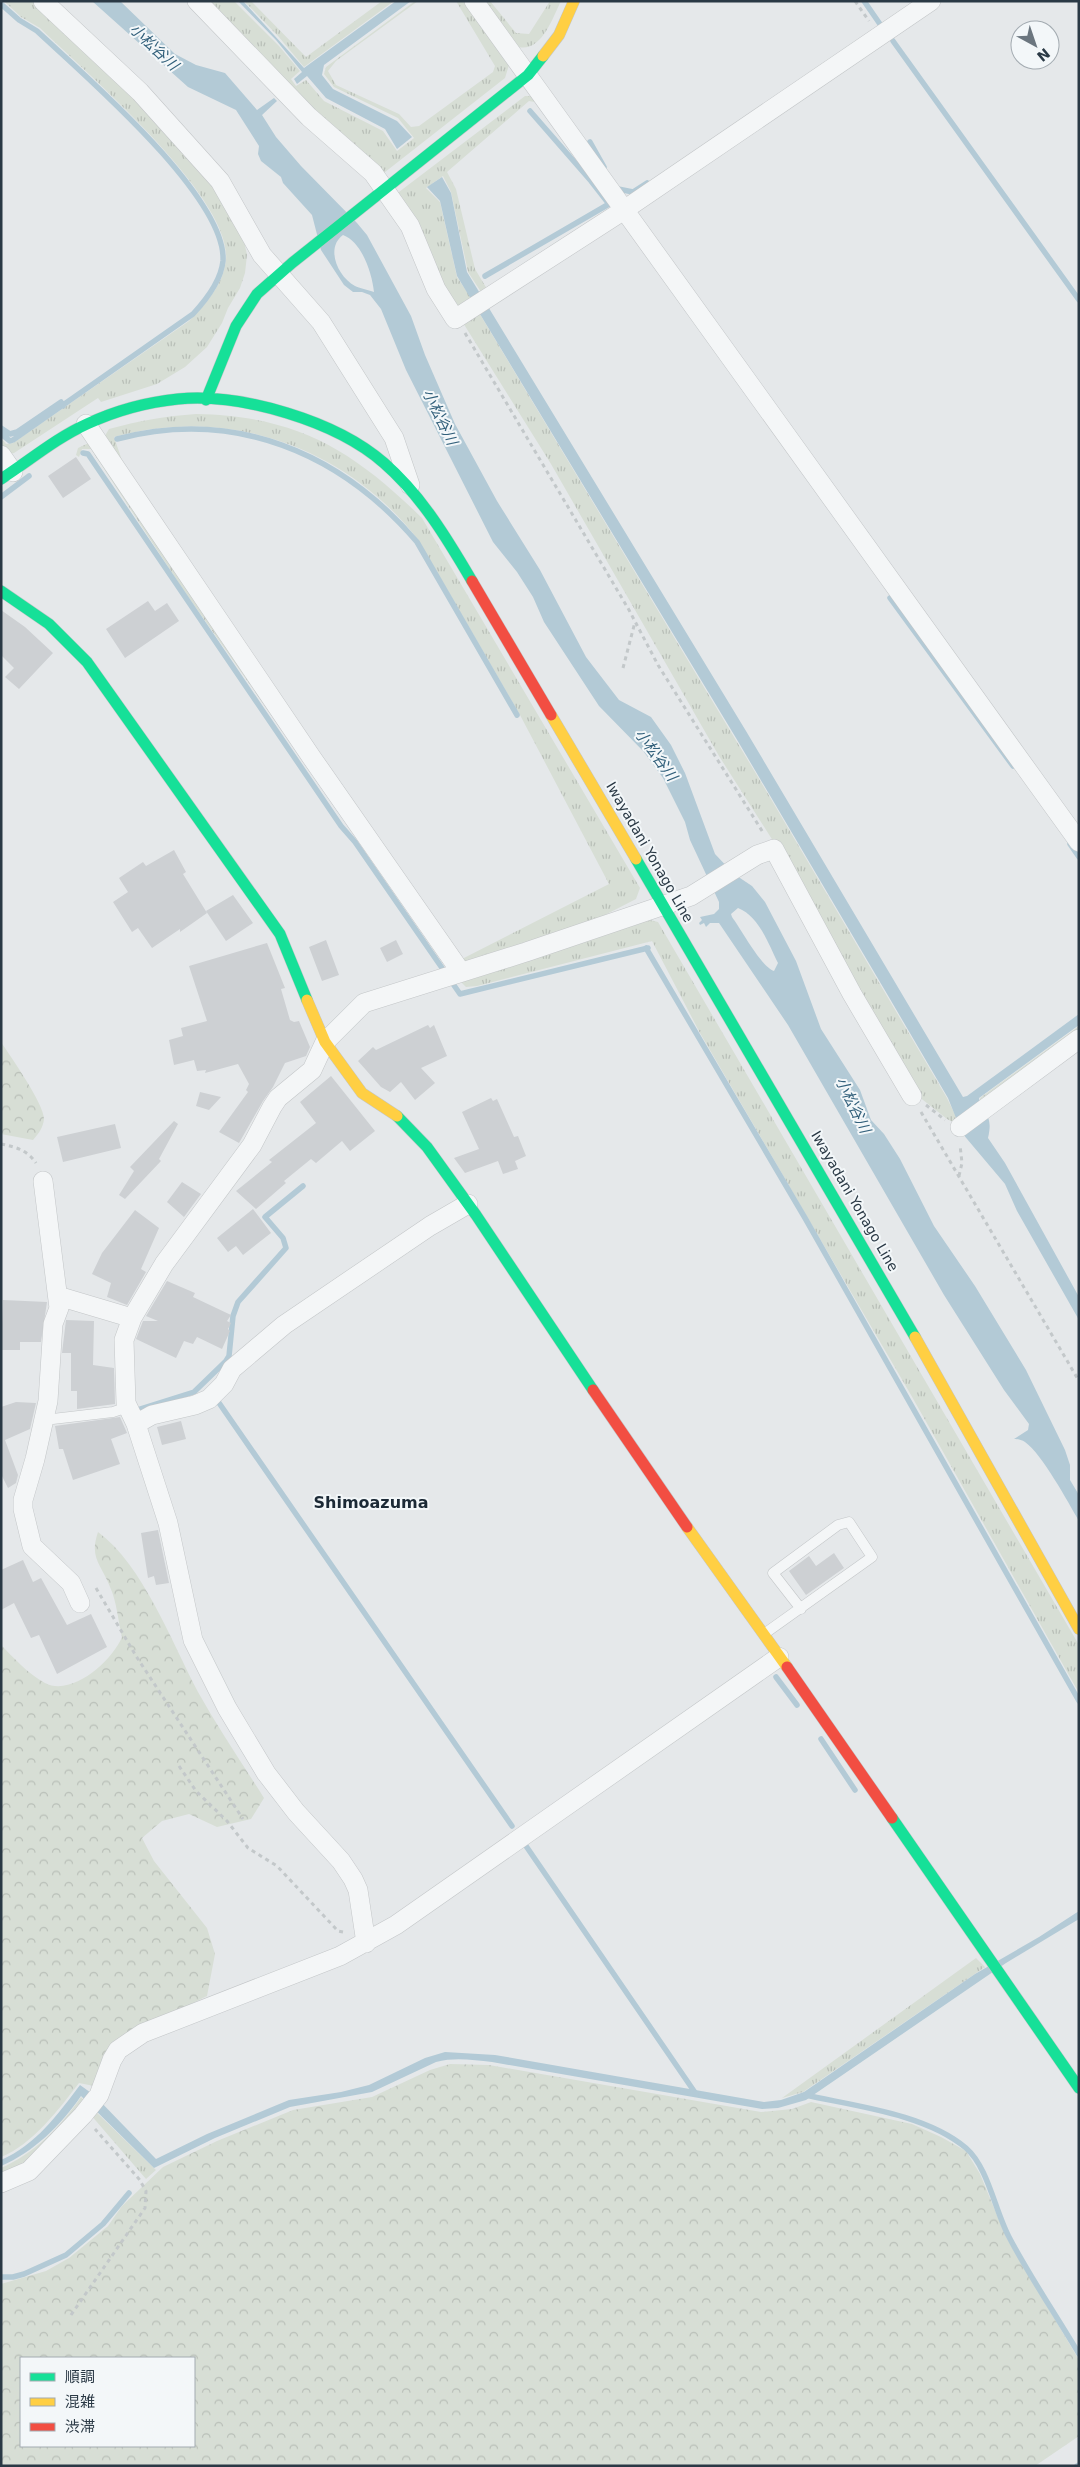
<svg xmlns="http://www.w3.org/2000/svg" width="1080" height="2467" font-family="'DejaVu Sans','Noto Sans JP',sans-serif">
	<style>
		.grass { fill: url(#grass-tufts) }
		.forest { fill: url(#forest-crowns); fill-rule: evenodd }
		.water { fill: #b3cad6; fill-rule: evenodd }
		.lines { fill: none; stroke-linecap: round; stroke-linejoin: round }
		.stream { stroke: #b3cad6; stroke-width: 5.5 }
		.building { fill: #cdd0d3 }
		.lane-casing { stroke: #c3c6c8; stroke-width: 11 }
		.street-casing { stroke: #c3c6c8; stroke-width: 20 }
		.fast-casing { stroke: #c3c6c8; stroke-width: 12 }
		.slow-casing { stroke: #c3c6c8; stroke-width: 12 }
		.jam-casing { stroke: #c3c6c8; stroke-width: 12 }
		.path { stroke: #c3c8ca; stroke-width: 3; stroke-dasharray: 4 4; stroke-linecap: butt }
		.lane { stroke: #f4f6f7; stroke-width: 10 }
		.street { stroke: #f4f6f7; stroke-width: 19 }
		.fast { stroke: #16e098; stroke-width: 11 }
		.slow { stroke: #ffcf43; stroke-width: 11 }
		.jam { stroke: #f24e42; stroke-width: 11 }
		.labels { text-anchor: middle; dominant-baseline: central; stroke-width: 4; stroke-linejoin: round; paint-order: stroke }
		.street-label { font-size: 14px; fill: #2a3945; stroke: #f3f7f9 }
		.water-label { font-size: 15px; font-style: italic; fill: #32607b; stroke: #f3f7f9 }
		.quarter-label { font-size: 16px; font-weight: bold; fill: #1c2a36; stroke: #f3f7f9 }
	</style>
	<defs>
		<pattern id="grass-tufts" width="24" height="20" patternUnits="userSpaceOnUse" patternTransform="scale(1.25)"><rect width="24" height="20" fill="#d7ded5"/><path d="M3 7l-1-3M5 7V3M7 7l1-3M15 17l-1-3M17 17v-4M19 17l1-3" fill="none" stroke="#b9bfb8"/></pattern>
		<pattern id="forest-crowns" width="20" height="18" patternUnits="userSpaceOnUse" patternTransform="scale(1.25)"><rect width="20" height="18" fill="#d7ded5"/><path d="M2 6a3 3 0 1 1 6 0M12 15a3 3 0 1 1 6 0" fill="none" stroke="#b9bfb8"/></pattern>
	</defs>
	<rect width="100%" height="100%" fill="#e5e8ea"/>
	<path class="grass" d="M4 1H36L189 151 242 231 247 255 245 273 240 288 228 308 222 323 207 347 185 367 157 384 101 402 98 398 14 453 10 454 1 447V438L6 444 13 443 189 321C206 304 223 285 226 260 232 197 85 72 40 28L21 17Z
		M206 1H234L279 46 300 71 291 79 296 86 306 80 324 101 383 131 397 151 414 138 398 118 334 87 324 74 326 67 415 1H418L336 61 328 71 336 85 399 114 411 127 419 126 493 72 495 66 456 1H466L509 65 505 78 380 176Z
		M244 1H251L306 57 382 1H394L304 67 278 36Z
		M481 1H490L516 33 529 34 550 1H561C552 19 542 52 518 47Z
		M525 96H532L540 103 529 101 447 172 456 189 475 269 490 294 485 298 468 272 451 192 443 176 426 188 440 202 457 277 475 304 454 308 395 195Z
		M478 311 758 777 947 1098 958 1121 953 1122 947 1119 918 1096 782 855 719 756 551 464 465 326 464 324Z
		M196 414C296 416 352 449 422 518L640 888 636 899 601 917 471 963 460 960 609 884 520 715 419 541C347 447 228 405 114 437L130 484 103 439 109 429C138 421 166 416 196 414Z
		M91 442 357 837 182 588 91 449H82L79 457 76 455 78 448Z
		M646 919 658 922 1079 1645V1693L911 1395 700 1033 652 941 477 986 466 987 461 982Z
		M1079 1026V1034L981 1104 980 1098Z
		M976 1958 985 1967 803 2092 782 2098Z
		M81 2097 87 2104 32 2166 1 2180V2168C34 2154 61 2126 81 2097Z
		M93 2109 156 2170 146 2179 90 2114Z"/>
	<path class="forest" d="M1 1042C11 1057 44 1104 44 1119 43 1128 39 1133 33 1140L1 1134Z
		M98 1532C143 1565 172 1643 198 1692 218 1728 242 1763 264 1798L251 1819 217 1827 189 1814 162 1821 142 1838 154 1861 207 1928 215 1954 207 1996 139 2030 94 2086 79 2083C60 2108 32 2145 1 2157V1645C14 1658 28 1674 45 1683 72 1697 112 1661 122 1637 118 1621 117 1602 110 1587 101 1564 89 1558 98 1532Z
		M450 2064 489 2065 761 2112 792 2109 811 2102 912 2124 941 2137 966 2151 980 2174 1006 2237 1079 2360V2436L1035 2466H1V2284L46 2271 69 2258 108 2226 122 2206 163 2167 217 2141 293 2110 372 2097 430 2070ZM21 2358H194V2446H21Z"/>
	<path class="water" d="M92 1H120L175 54 196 65 225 73 257 110 274 98 277 101 262 115 276 137 301 166 357 223 367 235 411 316 425 355 455 424 497 501 540 570 586 657 619 700 651 717 671 745 685 773 715 854 734 874 752 886 765 902 796 961 821 1029 860 1090 871 1120 884 1134 900 1159 934 1226 975 1286 1026 1370 1065 1450 1070 1465V1480L1079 1495V1521C1068 1502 1042 1454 1025 1442 1022 1440 1017 1439 1014 1439L1028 1430 1029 1424 1004 1390 944 1295 788 1025 719 923H710L706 927 704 923 700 925 699 923 702 920 700 917 714 914 719 909V902L690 840 685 822 663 778 644 752 599 706 544 622 533 597 517 572 493 542 406 370 381 309 370 295 362 292H353L344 285 321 250 312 215 283 183 281 177 261 161 258 154 259 146 236 110 188 87ZM343 235C362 242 372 273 374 292 368 290 359 288 355 286 338 277 325 248 343 235ZM738 908C759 916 769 945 778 963L774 971C762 968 741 929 732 917L731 914Z
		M238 1 244 2 304 68 396 1H411L324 65 322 75 333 89 397 121 412 137 397 149 385 129 326 98 307 76 297 84 294 79 302 72 276 40Z
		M442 177 451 193 467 272 746 731 963 1097 967 1096 1079 1014V1025L979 1098C982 1117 994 1112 988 1138L1005 1163 1079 1297V1320L1017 1211 1005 1184 962 1133 948 1098 890 999 736 738 457 276 440 201 427 187Z
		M1079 1911V1919L1006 1963 806 2100 778 2108 762 2109 492 2062C473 2060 455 2057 436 2062L372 2092 290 2107 215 2138 154 2168 81 2096C61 2125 34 2152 1 2166V2160C36 2145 58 2114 80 2085L94 2095 156 2159 207 2134 289 2100 341 2092 369 2085 425 2058 445 2052 495 2055 764 2102 781 2100 804 2092 975 1974 1039 1937Z"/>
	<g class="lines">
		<path class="stream" d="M864 1 882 27
			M1 4 19 20 37 31C83 74 227 197 223 261 221 281 206 300 193 314L13 440 10 441 1 434
			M893 41 1079 300
			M590 142 604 167
			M618 189 633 192 647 183
			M485 276 609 204 591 181 530 111
			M1 428 10 434 17 432 61 402 63 406
			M117 439C234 408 340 452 417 542L517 715
			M83 453 88 454 341 826 355 842 460 994 648 948
			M1 497 29 476
			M890 598 1013 766
			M1070 844 1079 857
			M646 948 805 1218 1079 1701
			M217 1400 512 1826
			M140 1409 194 1392 226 1361 229 1356 233 1316 238 1302 286 1248 283 1238 265 1217 303 1186
			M776 1677 797 1705
			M821 1739 855 1790
			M526 1846 696 2094
			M805 2095C855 2106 926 2114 966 2148 988 2167 995 2211 1009 2237 1030 2277 1056 2315 1079 2354
			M1 2277H13L24 2274 66 2255 103 2224 129 2193
			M1077 2466 1079 2465"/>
	</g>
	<path class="building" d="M76 457 91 479 63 498 48 476Z
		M148 601 155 611 167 603 179 621 125 658 106 629Z
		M1 610 25 627 53 653 19 689 5 677 14 668 1 655Z
		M174 850 186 872 183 874 207 913 180 932V929L152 948 138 928 132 932 113 902 128 892 119 878 143 862 146 866Z
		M233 895 253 923 226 941 206 911Z
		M326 940 339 975 322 981 309 947Z
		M396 940 403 954 387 962 380 948Z
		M267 943 285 988 281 989 290 1020 294 1022 299 1021 310 1047 306 1056 285 1063 273 1087 263 1101 239 1143 219 1132 248 1092 246 1090 249 1084 238 1064 205 1073 206 1070 197 1071 194 1060 174 1065 169 1040 183 1036 181 1028 207 1021 189 966Z
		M428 1025 430 1028 434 1025 447 1056 421 1068 435 1083 415 1100 401 1082 390 1092 381 1087 358 1061 373 1047 376 1050Z
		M331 1076 375 1131 350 1151 342 1141 316 1163 311 1159 284 1181 286 1183 256 1209 236 1191 272 1162 269 1160 316 1123 300 1102Z
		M200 1092 221 1097 209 1110 196 1106Z
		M491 1098 493 1101 497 1099 514 1137 518 1136 526 1156 515 1161 518 1169 503 1174 498 1161 465 1173 454 1158 479 1149 462 1112Z
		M174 1121 178 1124 159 1159 161 1161 125 1199 119 1195 134 1171 130 1167Z
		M115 1124 121 1148 63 1162 57 1137Z
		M182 1182 201 1194 184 1217 167 1202Z
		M253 1209 271 1233 243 1255 236 1246 228 1252 217 1238Z
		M135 1210 159 1228 141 1269 146 1272 127 1305 107 1297 111 1283 92 1274 102 1253Z
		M167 1281 195 1293 193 1297 231 1315 227 1321 231 1323 228 1329 230 1331 222 1349 197 1337 193 1344 184 1341 176 1358 136 1339 143 1321H158L146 1316Z
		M3 1300 47 1302 41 1342H20V1350H1Z
		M66 1320 94 1321 93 1365 114 1368 115 1404 77 1409V1391H71V1353H62Z
		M16 1402 36 1403 30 1429 5 1440 18 1475 16 1483 8 1488 1 1474V1407Z
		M120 1417 127 1433 111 1439 120 1464 73 1480 63 1449H59L55 1426Z
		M181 1421 186 1439 162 1445 157 1427Z
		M158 1530 169 1583 156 1585 154 1576 148 1578 141 1533Z
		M834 1553 844 1568 806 1595 789 1571 809 1556 816 1566Z
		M23 1560 33 1582 41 1578 67 1625 91 1614 107 1647 57 1674 39 1635 31 1638 14 1603 1 1610V1570Z"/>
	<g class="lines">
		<g class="lane-casing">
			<path id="lane" d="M44 1420 113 1412 128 1407
				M764 1634 872 1557 849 1522 838 1525 773 1573 801 1609"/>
		</g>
		<g class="street-casing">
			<path id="street" d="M43 1 140 92 220 181 262 255 321 322 394 438 410 485
				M197 1 309 117 373 173 410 226 436 289 455 319 624 210 931 1
				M474 1 1079 842
				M86 424 312 758 461 972
				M1 455 13 472
				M960 1127 1079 1039
				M43 1181 59 1308 53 1324 48 1401 35 1459 23 1500V1509L32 1546 71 1583 80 1603
				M58 1296 132 1318
				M136 1424 152 1415 195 1405 209 1399 224 1384 232 1369 284 1325 430 1226 468 1204
				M366 1943 358 1890 353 1879 341 1861 296 1812 266 1773 227 1708 193 1640 168 1523 136 1424 126 1403 124 1340 132 1318 164 1264 252 1145 272 1107 278 1098 312 1070 325 1042 364 1003 526 952 691 896 757 855 774 849 852 994 912 1096
				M1 2183 29 2171 83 2115 99 2095 112 2060 118 2050 143 2033 340 1956 396 1925 779 1657"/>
		</g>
		<g class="fast-casing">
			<path id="fast" d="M206 400 236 326 257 294 292 263 528 75 543 56
				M1 479C29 461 56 438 87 424 115 411 148 402 178 399 242 393 336 421 384 463 421 495 448 540 472 581
				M1 591 49 624 87 662 280 934 307 1000
				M636 859 915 1337
				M397 1116 427 1147 476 1215 593 1390
				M892 1818 1079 2088"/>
		</g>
		<g class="slow-casing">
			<path id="slow" d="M543 56 559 35 574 1
				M551 715 636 859
				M307 1000 325 1042 362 1093 397 1116
				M915 1337 1079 1629
				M687 1527 787 1667"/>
		</g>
		<g class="jam-casing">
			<path id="jam" d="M472 581 551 715
				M593 1390 687 1527
				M787 1667 892 1818"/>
		</g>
		<path class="path" d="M855 1 869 21
			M465 333 629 610 658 665 764 834
			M623 668 635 622
			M926 1105 945 1120
			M921 1112 1079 1381
			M1 1144C16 1147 27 1150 36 1163
			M959 1176 962 1163 960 1145
			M96 1588 136 1656 243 1819
			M179 1766 196 1791 227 1821 248 1848 277 1866 338 1931 343 1932
			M71 2315 145 2208 146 2191 139 2179 95 2129"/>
		<use href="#lane" class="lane"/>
		<use href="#street" class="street"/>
		<use href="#fast" class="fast"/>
		<use href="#slow" class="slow"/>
		<use href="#jam" class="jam"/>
	</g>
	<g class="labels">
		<g class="street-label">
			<text transform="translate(650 852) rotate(60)">Iwayadani Yonago Line</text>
			<text transform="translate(855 1201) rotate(60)">Iwayadani Yonago Line</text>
		</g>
		<g class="water-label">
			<text transform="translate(154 47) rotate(43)">小松谷川</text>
			<text transform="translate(440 417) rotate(64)">小松谷川</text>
			<text transform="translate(656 755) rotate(54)">小松谷川</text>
			<text transform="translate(853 1105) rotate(64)">小松谷川</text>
		</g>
		<g class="quarter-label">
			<text x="371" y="1502">Shimoazuma</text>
		</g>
	</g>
	<rect width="1080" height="2467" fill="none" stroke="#2a3945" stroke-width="5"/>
	<rect x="20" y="2357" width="175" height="90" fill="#f3f7f9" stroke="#a3abb1"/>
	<rect x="30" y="2373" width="25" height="8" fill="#16e098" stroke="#a3abb1"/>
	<text x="65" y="2382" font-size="15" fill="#2a3945">順調</text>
	<rect x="30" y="2398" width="25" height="8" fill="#ffcf43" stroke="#a3abb1"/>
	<text x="65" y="2407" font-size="15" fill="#2a3945">混雑</text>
	<rect x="30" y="2423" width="25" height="8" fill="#f24e42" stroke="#a3abb1"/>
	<text x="65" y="2432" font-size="15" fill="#2a3945">渋滞</text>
	<g transform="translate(1035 45) rotate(140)"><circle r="24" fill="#f3f7f9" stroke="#a3abb1"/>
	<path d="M0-4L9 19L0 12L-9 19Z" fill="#6b767f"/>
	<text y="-8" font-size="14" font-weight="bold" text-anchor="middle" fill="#2a3945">N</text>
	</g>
</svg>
